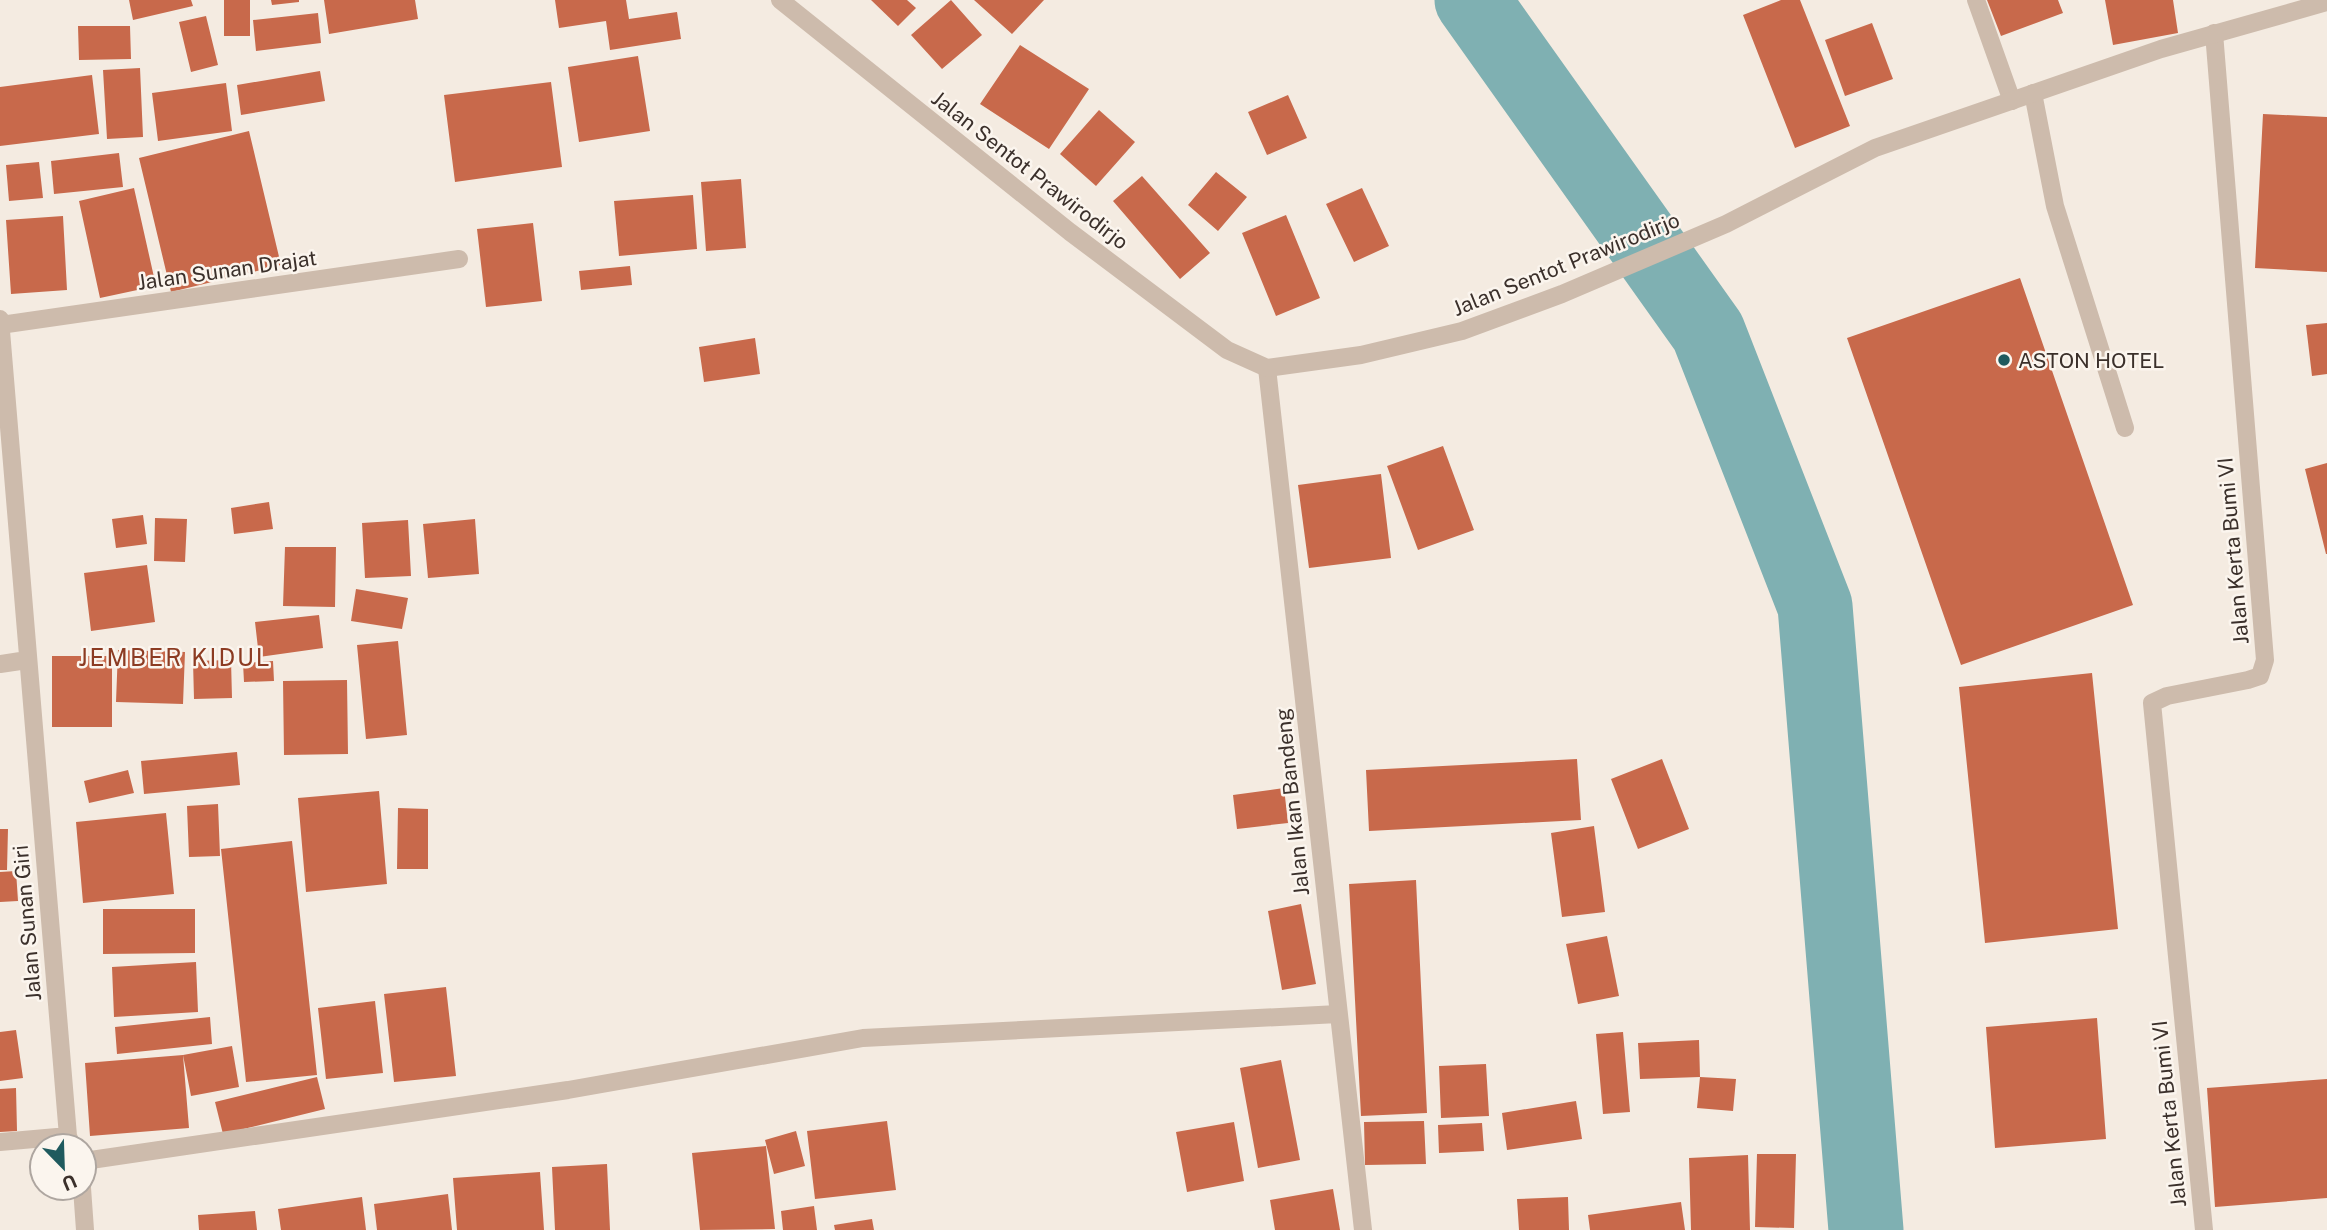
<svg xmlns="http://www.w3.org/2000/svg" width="2327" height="1230" font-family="'Public Sans',sans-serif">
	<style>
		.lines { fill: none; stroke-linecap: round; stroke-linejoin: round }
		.river { stroke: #7fb0b2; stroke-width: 75 }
		.building { fill: #c8694b }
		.service { stroke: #cdbbac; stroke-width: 18 }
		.minor { stroke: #cdbbac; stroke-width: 18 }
		.tertiary { stroke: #cdbbac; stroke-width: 18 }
		.poi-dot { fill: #1f5a5e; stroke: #fbf5ee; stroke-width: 2.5 }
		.labels { text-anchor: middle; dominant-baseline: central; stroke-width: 5; stroke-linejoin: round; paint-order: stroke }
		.street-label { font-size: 21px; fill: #3b302b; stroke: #fbf5ee }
		.poi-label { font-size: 21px; fill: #3b302b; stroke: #fbf5ee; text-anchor: start }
		.quarter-label { font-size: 24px; letter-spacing: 2px; fill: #8c3b22; stroke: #fbf5ee }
	</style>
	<rect width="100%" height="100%" fill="#f4ebe1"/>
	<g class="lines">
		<path class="river" d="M1472 0 1708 332 1815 606 1866 1230"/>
	</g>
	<path class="building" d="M129 0H191L193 6 133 20Z
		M224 0H250V36H224Z
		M271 0H299V2L272 5Z
		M324 0H415L418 19 329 34Z
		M555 0H626L629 19 677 12 681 39 610 50 606 21 559 28Z
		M871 0H907L916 8 898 26Z
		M951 0 982 35 942 69 911 35Z
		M974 0H1044L1012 34Z
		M1781 0H1800L1850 126 1795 148 1743 15Z
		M1987 0H2058L2063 13 2001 36Z
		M2105 0H2173L2178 33 2113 45Z
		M318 13 321 43 256 51 253 20Z
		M206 16 218 65 191 72 179 22Z
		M1872 23 1893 79 1845 96 1825 40Z
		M78 26H130L131 59 79 60Z
		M1020 45 1089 89 1049 149 980 104Z
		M638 56 650 131 579 142 568 67Z
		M140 68 143 137 107 139 103 70Z
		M320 71 325 101 241 115 237 85Z
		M92 75 99 134 0 146V87Z
		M551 82 562 167 455 182 444 95Z
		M226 83 232 131 158 141 152 93Z
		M1288 95 1307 138 1267 155 1248 112Z
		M1099 110 1135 142 1096 186 1060 154Z
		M2263 114 2327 117V272L2255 268Z
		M249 131 281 265 171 292 139 158Z
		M119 153 123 187 54 194 51 161Z
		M39 162 43 198 9 201 6 165Z
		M1216 172 1247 197 1218 231 1188 205Z
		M1142 176 1210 253 1180 279 1113 201Z
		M741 179 746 248 706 251 701 182Z
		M134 188 156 286 100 298 79 201Z
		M1362 188 1389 246 1354 262 1326 204Z
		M693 195 697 249 619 256 614 201Z
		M1286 215 1320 298 1276 316 1242 233Z
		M63 216 67 290 11 294 6 220Z
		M533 223 542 301 486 307 477 229Z
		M630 266 632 285 581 290 579 271Z
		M2020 278 2133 605 1961 665 1847 338Z
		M2327 323V374L2312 376 2306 325Z
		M755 338 760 374 704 382 699 347Z
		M1443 446 1474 530 1418 550 1387 466Z
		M2327 463V554H2326L2305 469Z
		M1381 474 1391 558 1309 568 1298 485Z
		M269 502 273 529 234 534 231 508Z
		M143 515 147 544 116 548 112 519Z
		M155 518 187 519 185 562 154 561Z
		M475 519 479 574 428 578 423 524Z
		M408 520 411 576 365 578 362 523Z
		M285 547H336L335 607 283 606Z
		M147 565 155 622 91 631 84 573Z
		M356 589 408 598 402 629 351 621Z
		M319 615 323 648 259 657 255 622Z
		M398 641 407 735 366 739 357 645Z
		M118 650 185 652 183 704 116 702Z
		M52 656H112V727H52Z
		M231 660 232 698 194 699 193 661Z
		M273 661 274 681 244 682 243 663Z
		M2092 673 2118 929 1985 943 1959 687Z
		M347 680 348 754 284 755 283 681Z
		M237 752 240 785 144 794 141 761Z
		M1577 759 1581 820 1369 831 1366 770Z
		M1662 759 1689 829 1638 849 1611 779Z
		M128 770 134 793 89 803 84 781Z
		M1284 788 1288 823 1237 829 1233 795Z
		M379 791 387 884 306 892 298 798Z
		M218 804 220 856 189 857 187 806Z
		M398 808 428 809V869H397Z
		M166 813 174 894 83 903 76 822Z
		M1594 826 1605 912 1562 917 1551 833Z
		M0 829H8L7 870H0Z
		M292 841 317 1075 246 1082 221 849Z
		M16 871 18 901 0 902V872Z
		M1416 880 1427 1113 1361 1116 1349 884Z
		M1301 904 1316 984 1282 990 1268 911Z
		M103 909H195V953L103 954Z
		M1607 936 1619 996 1578 1004 1566 944Z
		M196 962 198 1012 114 1017 112 967Z
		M446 987 456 1076 394 1082 384 994Z
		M375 1001 383 1073 326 1079 318 1008Z
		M210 1017 212 1044 117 1054 115 1027Z
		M2097 1018 2106 1139 1995 1148 1986 1027Z
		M16 1030 23 1078 0 1081V1032Z
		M1623 1032 1630 1112 1603 1114 1596 1034Z
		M1699 1040 1700 1077 1640 1079 1638 1043Z
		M232 1046 239 1087 191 1096 183 1055 189 1128 90 1136 85 1063 183 1055Z
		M1281 1060 1300 1160 1258 1168 1240 1068Z
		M1486 1064 1489 1116 1441 1118 1439 1066Z
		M317 1077 325 1109 223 1134 215 1102Z
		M1700 1077 1736 1079 1733 1111 1697 1108Z
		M2327 1079V1198L2215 1207 2207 1088Z
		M16 1088 17 1131 0 1132V1089Z
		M1576 1101 1582 1139 1507 1150 1502 1113Z
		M887 1121 896 1190 815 1199 807 1131Z
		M1424 1121 1426 1164 1365 1165 1364 1122Z
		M1234 1122 1244 1181 1187 1192 1176 1132Z
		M1482 1123 1484 1151 1439 1153 1438 1125Z
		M796 1131 805 1166 774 1174 765 1140Z
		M766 1146 775 1229 700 1230 692 1153Z
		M1757 1154H1796L1794 1228 1755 1227Z
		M1748 1155 1750 1230H1691L1689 1158Z
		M607 1164 610 1230H555L552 1167Z
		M540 1172 544 1230H457L453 1178Z
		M1333 1189 1340 1230H1275L1270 1200Z
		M448 1194 452 1230H377L374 1204Z
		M362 1197 366 1230H281L278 1209Z
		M1568 1197 1569 1230H1519L1517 1199Z
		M1681 1202 1685 1230H1590L1588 1215Z
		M814 1206 817 1230H783L781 1211Z
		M255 1211 257 1230H199L198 1215Z
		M872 1219 874 1230H835L834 1225Z"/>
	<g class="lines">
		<path class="service" d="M2033 93 2055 206 2125 428"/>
		<path class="minor" d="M1976 0 2012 101
			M0 319 68 1136 72 1146
			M0 325 459 259
			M1267 368 1363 1230
			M0 664 27 660
			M0 1142 68 1136
			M84 1161 568 1090 863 1038 1338 1014
			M82 1188 85 1230
			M2204 1230 2152 703 2167 696 2248 680 2260 676 2265 660 2214 33"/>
		<path class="tertiary" d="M780 0 1070 232 1227 350 1267 368 1361 355 1462 331 1562 294 1726 224 1875 148 2161 49 2327 2"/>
	</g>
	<circle class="poi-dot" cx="2004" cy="360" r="7"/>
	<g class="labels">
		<g class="street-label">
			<text transform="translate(1030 170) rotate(38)">Jalan Sentot Prawirodirjo</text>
			<text transform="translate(1566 264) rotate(-22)">Jalan Sentot Prawirodirjo</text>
			<text transform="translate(227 270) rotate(-8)">Jalan Sunan Drajat</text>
			<text transform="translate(2233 551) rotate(-95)">Jalan Kerta Bumi VI</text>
			<text transform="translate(1292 802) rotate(-96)">Jalan Ikan Bandeng</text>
			<text transform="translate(27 923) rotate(-95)">Jalan Sunan Giri</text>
			<text transform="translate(2169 1114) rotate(-96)">Jalan Kerta Bumi VI</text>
		</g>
		<g class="poi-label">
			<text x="2018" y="360">ASTON HOTEL</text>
		</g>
		<g class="quarter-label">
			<text x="175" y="657">JEMBER KIDUL</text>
		</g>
	</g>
	<g transform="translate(63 1167) rotate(157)"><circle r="33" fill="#fbf5ee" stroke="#aea6a0" stroke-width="2"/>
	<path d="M0-5L12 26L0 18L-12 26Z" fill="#1f5a5e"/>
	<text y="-10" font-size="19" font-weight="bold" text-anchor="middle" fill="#3b302b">U</text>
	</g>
</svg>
